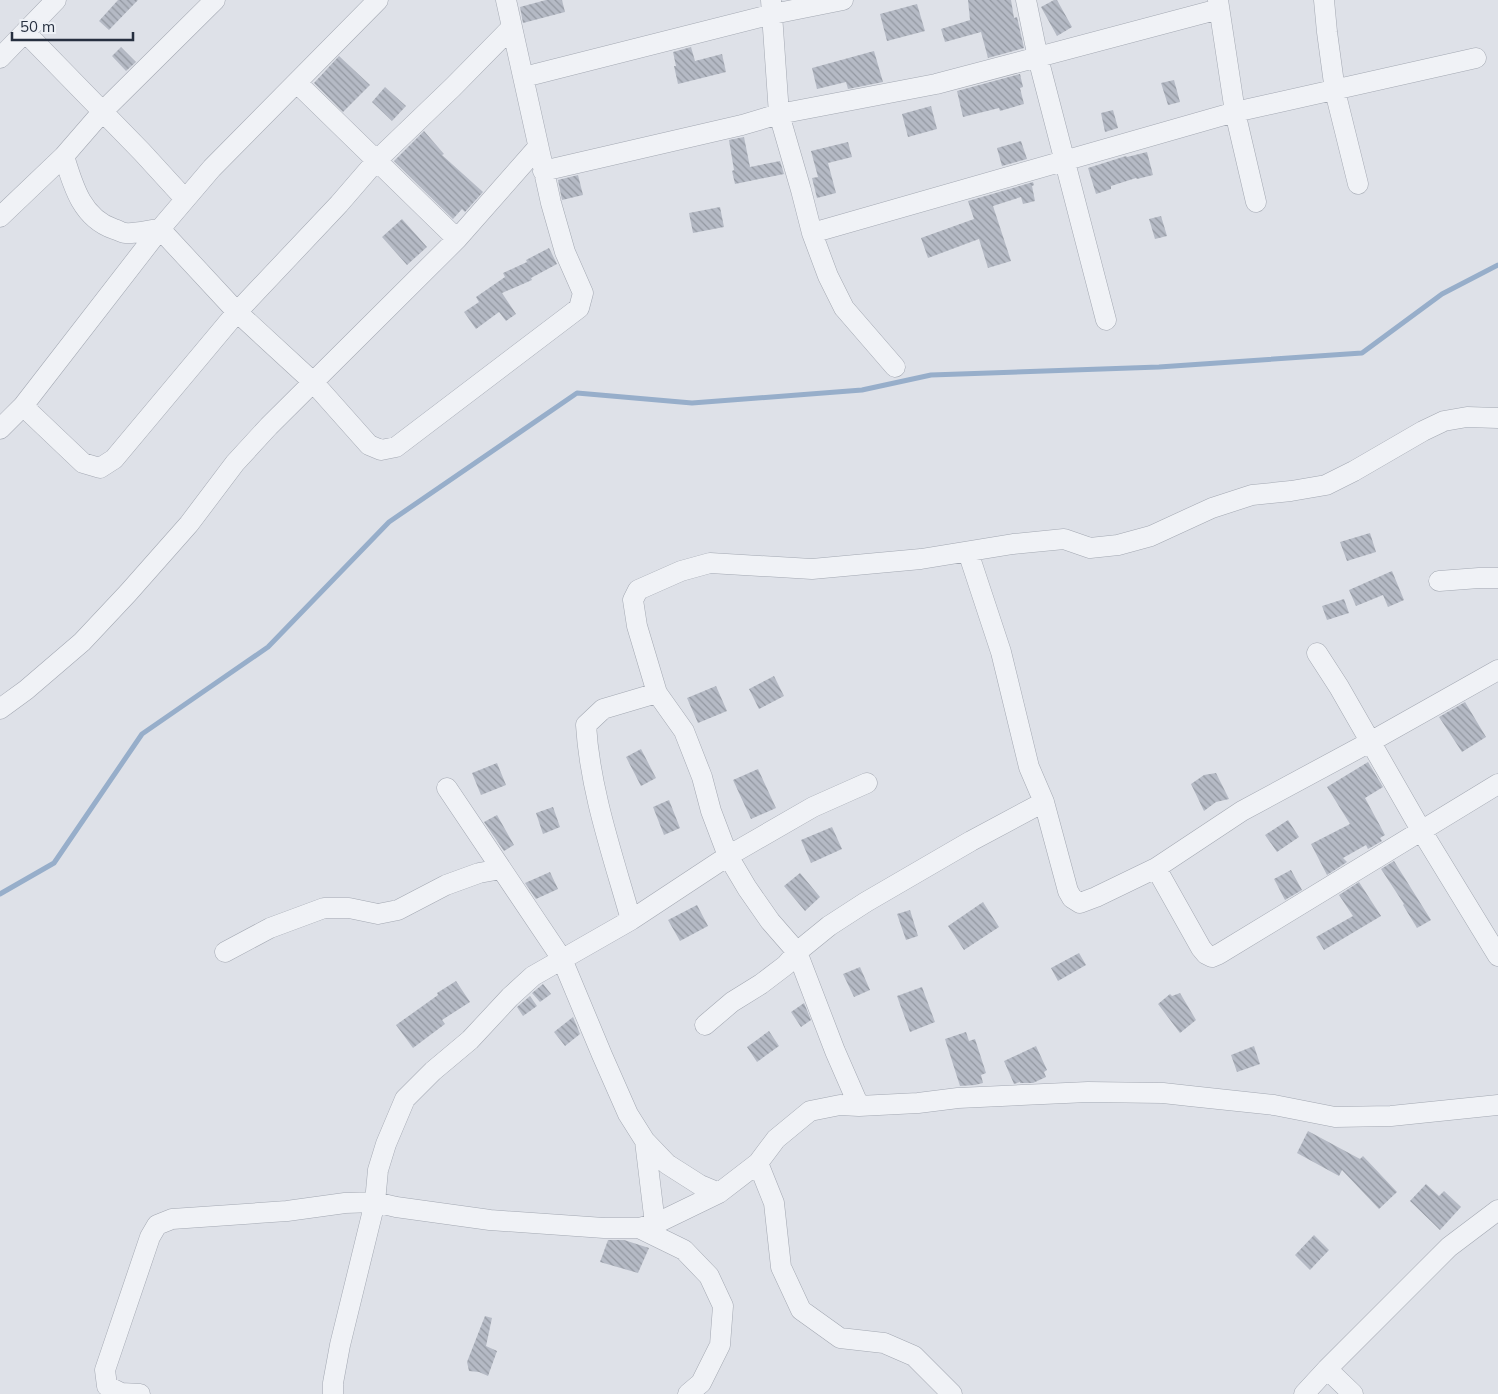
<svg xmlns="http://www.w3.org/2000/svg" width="1498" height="1394" font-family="Mulish,sans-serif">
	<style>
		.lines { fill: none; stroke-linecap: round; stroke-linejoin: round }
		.stream { stroke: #97aeca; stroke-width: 5 }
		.building { fill: url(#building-back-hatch) }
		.minor-casing { stroke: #a3a8b2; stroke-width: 21 }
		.minor { stroke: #f0f2f6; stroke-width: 20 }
	</style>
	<defs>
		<pattern id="building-back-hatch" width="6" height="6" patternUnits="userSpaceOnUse" patternTransform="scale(1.25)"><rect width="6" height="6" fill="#b5bac5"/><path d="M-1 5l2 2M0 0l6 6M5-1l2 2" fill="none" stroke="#9398a1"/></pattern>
	</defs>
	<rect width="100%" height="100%" fill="#dee1e8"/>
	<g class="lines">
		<path class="stream" d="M0 894 54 863 142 734 268 647 389 522 577 393 692 403 862 390 931 375 1159 367 1362 353 1442 294 1498 265"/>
	</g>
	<path class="building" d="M118 0H138L109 30 99 21Z
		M546 0H562L565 12 523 23 520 7Z
		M968 0H1011L1014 18 1017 17 1024 48 988 58 981 32 945 42 941 29 970 20Z
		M1054 0H1057L1072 27 1057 36 1041 7Z
		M917 4 925 31 887 41 880 14Z
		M121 47 136 62 126 71 112 56Z
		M691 47 695 61 722 54 726 72 678 84 674 66H676L673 52Z
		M874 51 883 82 848 89 846 82 817 89 812 68Z
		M339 56 370 85 343 112 314 83Z
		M1020 74 1023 87 1020 88 1024 104 1000 111 999 108 963 117 957 91Z
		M1174 80 1180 102 1168 105 1161 83Z
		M385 87 406 106 392 121 372 102Z
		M931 106 937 129 908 137 902 114Z
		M1113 110 1118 128 1105 132 1101 113Z
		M424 131 444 154 442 155 483 192 465 212 462 209 453 219 394 161Z
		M744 137 750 167 780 161 784 174 735 184 732 171 734 170 729 140Z
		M1021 141 1027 159 1002 166 997 148Z
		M848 142 852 157 828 163 836 193 817 198 812 178 818 177 811 151Z
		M1147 152 1153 175 1137 179 1136 178 1111 186V189L1096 194 1088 168 1126 156 1127 157Z
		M578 175 583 195 562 200 558 180Z
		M1033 182 1034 185 1032 186 1035 201 1023 204 1021 197 993 206 1011 261 988 268 979 239 928 258 921 238 974 219 968 201Z
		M720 207 724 227 693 233 689 213Z
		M1161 216 1167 236 1155 239 1149 219Z
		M402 219 427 247 407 265 382 237Z
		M549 248 557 264 531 278 532 280 502 293 516 314 506 321 499 312 476 329 464 312 479 302 476 297 505 277 503 273 527 262 526 260Z
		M1370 533 1376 552 1347 561 1340 542Z
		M1392 571 1404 600 1388 607 1383 595 1356 606 1349 590Z
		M1344 599 1349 613 1327 620 1322 606Z
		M774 676 784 696 759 709 749 689Z
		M716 686 727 711 698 723 687 698Z
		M1465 702 1486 737 1462 752 1439 717Z
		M641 749 656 778 641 786 626 757Z
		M1368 762 1383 787 1365 798 1385 835 1380 838 1382 841 1368 849 1366 845 1343 858 1347 862 1327 875 1311 844 1350 824 1327 787Z
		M497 763 506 785 481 795 472 773Z
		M758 769 776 808 751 819 733 780Z
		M1216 773 1229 799 1216 802 1204 811 1191 784 1204 775Z
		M669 800 680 828 664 835 653 807Z
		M553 807 560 827 543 834 536 813Z
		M497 815 514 845 504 851 484 822Z
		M1288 820 1299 837 1277 852 1265 835Z
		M832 827 842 849 811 863 801 840Z
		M1394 861 1431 920 1417 928 1403 905 1404 904 1381 869Z
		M1291 870 1302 890 1285 900 1274 879Z
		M550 872 558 889 536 899 525 883Z
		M800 873 820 897 805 911 784 886Z
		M1359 882 1381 916 1324 950 1316 937 1353 916 1339 895Z
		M983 902 999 927 964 950 948 926Z
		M697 905 708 926 680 941 668 920Z
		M910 910 918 936 906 940 897 914Z
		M1079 953 1086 965 1058 981 1051 968Z
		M860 967 870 990 854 997 843 974Z
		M456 981 470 1002 442 1020 445 1024 413 1048 396 1025 438 995 437 993Z
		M543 984 551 994 540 1002 532 993Z
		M922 987 935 1022 910 1032 897 996Z
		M1180 993 1196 1020 1180 1033 1158 1004 1170 994 1172 996Z
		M530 996 537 1006 523 1016 517 1007Z
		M804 1003 811 1020 801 1027 791 1012Z
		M573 1017 580 1034 565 1046 554 1032Z
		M769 1031 779 1046 757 1062 747 1047Z
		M966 1032 969 1041 975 1039 986 1073 981 1075 983 1083 975 1085 960 1086 945 1039Z
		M1036 1046 1047 1070 1044 1072 1046 1077 1033 1083H1020V1082L1014 1084 1004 1061Z
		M1254 1046 1260 1064 1237 1072 1231 1055Z
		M1308 1131 1360 1159 1363 1156 1397 1192 1379 1209 1342 1170 1339 1176 1297 1153Z
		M1426 1184 1439 1196 1444 1191 1461 1207 1440 1230 1410 1201Z
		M1314 1235 1329 1250 1310 1270 1295 1255Z
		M608 1240H624L649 1248 638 1273 600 1262Z
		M485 1316 492 1318 486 1346 497 1351 488 1376 479 1372 469 1371 467 1362Z"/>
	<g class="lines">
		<g class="minor-casing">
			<path id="minor" d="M771 0 779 114 801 190 812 233 828 276 844 308 895 367
				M1026 0 1038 58 1106 320
				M1218 0 1235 112 1256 202
				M1324 0 1327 32 1335 91 1358 184
				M25 32 142 152 185 199
				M0 58 56 0
				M524 77 773 14 843 0
				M297 83 457 239
				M64 156C73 186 82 218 114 229 118 230 122 233 125 233 136 234 149 230 160 229L237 312 313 382 369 445 381 450 396 447 579 308 583 293 565 252 551 203 506 0
				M543 171 742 125 779 114 936 84 1219 9
				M0 217 64 156 103 111 215 0
				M812 233 1235 112 1476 58
				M23 406 83 463 100 468 114 459 237 312 339 204 377 160 453 87 512 27
				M0 429 23 406 160 229 212 168 378 0
				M968 552 1001 652 1029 767 1044 802 1068 891 1072 898 1080 903 1096 897 1156 868 1242 811 1370 742 1498 670
				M1439 581 1479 578H1498
				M1317 653 1339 687 1421 830 1498 956
				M0 709 26 690 82 642 128 593 189 524 235 463 269 426 457 239 538 147
				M447 788 562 959 602 1055 628 1114 645 1141 667 1164 700 1185 719 1193
				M1156 868 1201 948 1206 954 1212 957 1219 954 1498 784
				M631 920C613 856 590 791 586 725L603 709 657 693
				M225 952 270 928 324 908H349L378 914 398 910 446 885 479 873 501 869
				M705 1025 732 1002 761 984 786 965 797 952 829 926 866 902 971 841 1044 802
				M859 1106 835 1051 797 952 770 921 747 888 728 856 711 811 702 777 684 731 657 693 637 626 633 600 638 590 681 571 710 563 812 569 921 559 1013 544 1064 539 1090 548 1118 545 1151 536 1212 508 1252 495 1291 491 1326 485 1354 471 1423 431 1444 421 1467 417 1498 418
				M645 1141 655 1224
				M758 1163 774 1203 781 1267 801 1310 840 1338 884 1343 914 1356 952 1394
				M639 1228 684 1250 709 1276 723 1306 720 1345 701 1383 688 1394
				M1327 1369 1353 1394
				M140 1394 121 1393 107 1386 105 1370 150 1237 157 1225 172 1219 287 1211 345 1203 375 1202 396 1207 490 1220 604 1228H639L655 1224 719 1193 758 1163 776 1139 810 1111 840 1105 859 1106 918 1103 958 1098 1088 1092 1163 1093 1190 1096 1274 1105 1335 1117 1391 1116 1498 1105
				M333 1394V1383L340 1345 375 1202 378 1170 386 1144 405 1099 433 1071 470 1040 510 997 533 976 631 920 728 856 813 807 867 783
				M1304 1394 1327 1369 1449 1247 1498 1210"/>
		</g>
		<use href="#minor" class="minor"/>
	</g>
	<path d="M12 32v8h121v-8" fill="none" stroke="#262f3f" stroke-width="2.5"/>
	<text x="20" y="32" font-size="15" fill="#262f3f" stroke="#edf0f5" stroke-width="4" paint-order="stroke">50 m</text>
</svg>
